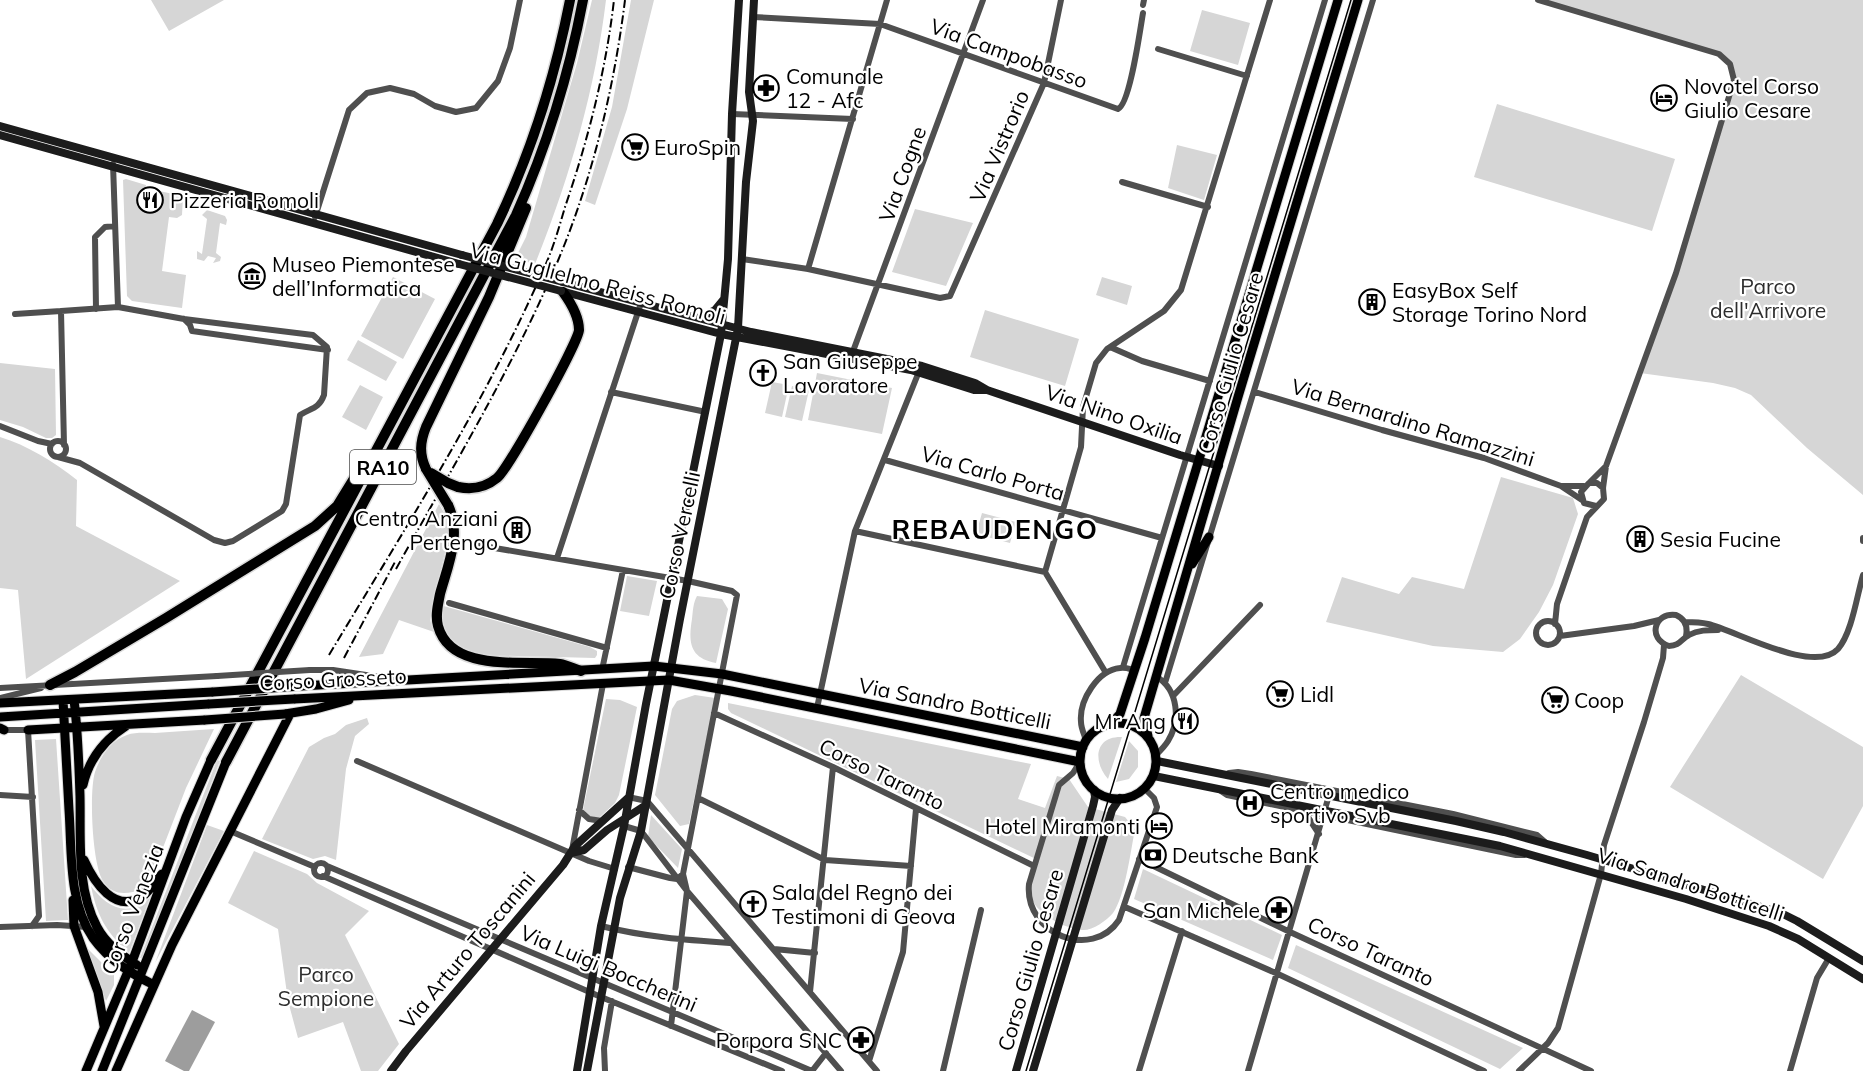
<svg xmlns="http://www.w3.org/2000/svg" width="1863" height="1071" font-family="Mulish,sans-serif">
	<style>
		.green { fill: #d6d6d6 }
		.water { fill: #9d9d9d }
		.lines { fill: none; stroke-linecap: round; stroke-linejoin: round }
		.primary-casing { stroke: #dbdbdb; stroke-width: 11 }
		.highway-casing { stroke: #dbdbdb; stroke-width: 13 }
		.street { stroke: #4f4f4f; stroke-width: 6 }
		.secondary { stroke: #1c1c1c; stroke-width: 8 }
		.primary { stroke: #000; stroke-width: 9 }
		.highway { stroke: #000; stroke-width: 10 }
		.tram { stroke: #000; stroke-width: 1.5 }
		.rail { stroke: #000; stroke-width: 2; stroke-dasharray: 9 3 1.5 3; stroke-linecap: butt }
		.primary-bridge-casing { stroke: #dbdbdb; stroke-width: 11; stroke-linecap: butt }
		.highway-bridge-casing { stroke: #dbdbdb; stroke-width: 13; stroke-linecap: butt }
		.street-bridge { stroke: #4f4f4f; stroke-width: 6 }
		.secondary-bridge { stroke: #1c1c1c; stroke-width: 8 }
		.primary-bridge { stroke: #000; stroke-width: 9 }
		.highway-bridge { stroke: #000; stroke-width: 10 }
		.labels { text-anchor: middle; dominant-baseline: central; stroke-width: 4.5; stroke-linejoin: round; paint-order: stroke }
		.shield { fill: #fff; stroke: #4c4c4c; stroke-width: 1.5 }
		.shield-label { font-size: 20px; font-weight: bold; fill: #000 }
		.street-label { font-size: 21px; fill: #000; stroke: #fff }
		.poi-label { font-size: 21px; fill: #000; stroke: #fff; text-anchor: start }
		.park-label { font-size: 21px; fill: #2d2d2d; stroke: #fff }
		.district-label { font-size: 27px; font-weight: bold; letter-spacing: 1.5px; fill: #000; stroke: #fff }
	</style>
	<rect width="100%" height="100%" fill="#fff"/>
	<path class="green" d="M151 0H224L169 31Z
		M592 0H606C595 91 569 180 535 264L515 259 526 237 577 63Z
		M631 0H654L627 109 595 205 585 201 612 107Z
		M1542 0H1863V495L1807 448 1751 395 1735 388 1713 383 1640 373 1669 294 1734 80 1730 64 1718 54Z
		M1202 10 1250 23 1238 65 1190 51Z
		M1497 104 1675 159 1652 231 1474 177Z
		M1177 145 1217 155 1204 200 1168 188Z
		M126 179 146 185 143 206 156 208 159 191 183 196 182 215 177 218 169 217 162 271 186 275 182 308 132 301 127 296 123 180Z
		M915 209 973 223 946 286 892 272Z
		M207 210 225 216 227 220 226 225 220 223 216 253 221 257 220 261 213 263 216 258 208 256 204 261 197 259V251L202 254 207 219 202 215Z
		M393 277 435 299 403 359 361 336Z
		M1102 277 1132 286 1127 305 1096 295Z
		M985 310 1079 339 1065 386 970 357Z
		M358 340 397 362 386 381 347 360Z
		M0 363 55 369 56 435 52 438H46L23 427 0 420Z
		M817 373 892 388 882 434 808 420Z
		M772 382 789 385 782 417 765 413Z
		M360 385 383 397 366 430 342 417Z
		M792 386 809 390 802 421 785 417Z
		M0 437C27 445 54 462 77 480L76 526 180 581 26 679 18 590 0 588Z
		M1501 477 1573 498 1578 514 1553 585 1539 612 1520 639 1503 652 1433 646 1326 622 1342 577 1399 594 1412 577 1464 589Z
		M439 504 447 518 450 531 431 612 430 620 434 632 399 620 383 654 359 657Z
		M982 513 1016 522 1010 543 976 534Z
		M627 576 657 581 649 616 620 611Z
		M697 596 722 599 728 609 716 663C690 658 688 643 692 619 693 611 693 603 697 596Z
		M440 605 590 647 597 651V655L595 658 473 655 461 650 442 630Z
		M1741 675 1863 747V806L1823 879 1670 787Z
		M695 695 715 698 689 824 680 826 655 795 672 709 677 701Z
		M606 699 620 700 637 707 619 795 615 803 599 818 590 816 583 810Z
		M728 703 1031 764 1018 799 1045 808 1057 776 1069 779 1088 807 1125 817 1135 829C1131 849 1125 897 1113 913 1106 921 1092 931 1082 930 1065 929 1039 914 1032 900 1029 892 1034 868 1036 859L731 713 728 709Z
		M367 718 369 724 355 736 346 769 336 860 325 856 313 859 262 839 309 747 324 738 335 734 346 725Z
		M214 729 186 788 154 871 144 889C128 894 113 897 103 881 92 864 89 791 95 772 100 757 111 740 127 735 135 732 146 733 155 733 174 732 194 730 214 729Z
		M1122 737 1108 779C1093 762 1094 736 1122 737Z
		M56 739 68 920 46 921 35 740Z
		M1129 741 1138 751V767L1129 779 1116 782Z
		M217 760 220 761 144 957 140 958Z
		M651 815 682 849 678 868 648 837Z
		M207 825 224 831 155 963Z
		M254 851 307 874 317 883 369 911 345 935 399 1044 378 1071H361L343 1022 298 1038 288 1001 278 929 228 903Z
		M1143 869 1282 935 1273 960 1134 899Z
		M91 886C101 899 115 912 132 908 138 907 145 901 150 898L129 953C106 932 97 916 91 886Z
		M1296 945 1523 1048 1500 1069 1288 968Z
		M86 947 114 975V985L106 1001Z"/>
	<path class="water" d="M192 1010 215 1022 189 1071H184L165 1061Z"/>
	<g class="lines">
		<g class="primary-casing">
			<path id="primary" d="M1192 564 1209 537
				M301 686 654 666 722 674 1083 747
				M294 699 669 680 731 691 1080 762
				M63 700C65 737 67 773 69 810 72 852 68 901 93 938 109 960 130 973 154 985
				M74 700C78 732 79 764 80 796 81 839 76 888 97 927 106 944 121 955 137 965
				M0 703 213 692
				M285 714 316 709 349 700
				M0 717 209 704
				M1080 761a38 38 0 1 1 76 0a38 38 0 1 1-76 0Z
				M1111 724 1120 714 1145 638 1338 0
				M0 728 4 730
				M28 730 205 720
				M1148 736 1144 718 1238 397 1358 0
				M83 785C89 759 104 740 126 726
				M84 860C94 882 115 915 143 896 150 890 156 881 162 874
				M73 900 74 926 98 992 104 1026
				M86 1071 132 962 186 817 211 760
				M102 1071 226 762
				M116 1071 172 945 290 714"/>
		</g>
		<g class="highway-casing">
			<path id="highway" d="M426 469C419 454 420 442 426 427L489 297 526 208
				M458 487C472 490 486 487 497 478 508 470 578 343 579 330 579 316 571 303 563 292
				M448 505C462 534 448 565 440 594 438 605 435 615 438 626 451 673 522 660 560 664 567 665 574 669 581 671
				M50 685 75 672 166 618 315 526 337 506 353 480
				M211 760 497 224C531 153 555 77 570 0
				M226 762 516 215C547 146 569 74 583 0"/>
		</g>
		<path class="street" d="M1538 0 1719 54 1730 64 1734 80 1676 273 1606 466 1603 488 1604 499 1587 517 1557 604 1555 624
			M1143 5 1144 0
			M753 17 880 24 1118 109C1130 104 1140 30 1143 13
			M1158 49 1247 76
			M732 114 853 119
			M113 164 118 307
			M1122 182 1208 207
			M315 217 349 110 367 93 390 88 414 94 435 106 456 112 476 108 498 81 510 48 520 0
			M742 259 808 269 940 298 950 296 1044 83 1061 0
			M808 269 887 0
			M96 309 95 237 105 227 115 226
			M15 314 61 311
			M184 319 190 325 192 331 328 350
			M1110 347 1142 361 1210 381
			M852 354 983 0
			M611 392 706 412
			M1255 392 1382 430 1484 458 1561 486 1582 500
			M0 426 38 441 52 444
			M50 449a8 8 0 1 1 16 0a8 8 0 1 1-16 0Z
			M58 457 80 463 214 540 225 543 233 541 282 511 286 504 300 415C311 408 319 409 324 395L327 347 313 335 184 319 118 307 61 311 64 445
			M885 460 1162 538
			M1590 482 1606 466
			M1562 486H1584
			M1596 506 1584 503 1581 492 1589 483H1597L1603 488
			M855 531 1045 572
			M1863 538V541
			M471 544 688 581 732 591 737 595 683 874 677 879 670 878 628 867
			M557 558 641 303
			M1045 572 1081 447 1083 407 1096 363 1107 349 1164 311 1181 290 1270 0
			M1045 572 1106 673
			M449 603 607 648
			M1536 633a12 12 0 1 1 24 0a12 12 0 1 1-24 0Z
			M1685 622C1692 622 1700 622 1708 624 1737 631 1814 675 1838 649 1852 633 1857 595 1863 575
			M1560 636 1634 626 1659 620
			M1686 636C1688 626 1685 619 1676 615 1654 612 1647 639 1669 646 1680 646 1681 639 1689 635 1698 630 1708 630 1718 630
			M1123 667 1325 0
			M310 670H333L386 678
			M602 670 623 570
			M1165 683 1373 0
			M0 688 217 676
			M1173 696 1260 605
			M0 698 41 688
			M817 708 855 531 920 369
			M714 713 833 767 1034 866
			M2 730H28L39 916 32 926
			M1086 740C1084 734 1081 728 1081 722 1079 700 1098 670 1120 668 1125 667 1130 669 1134 670
			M1156 755C1160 751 1165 746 1168 741 1181 720 1178 690 1157 677
			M357 761 589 861 615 869
			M1080 762 1073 773 1059 785 1029 884C1024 934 1092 961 1119 920L1157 807 1154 798 1144 788
			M1229 773 1238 772 1251 774 1453 814 1537 835 1545 842
			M1221 791 1227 795 1516 855H1524
			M0 795 33 797
			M628 797 647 801 877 1071
			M698 798 825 860 911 866
			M579 810 589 819 602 821
			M1304 811 1319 834
			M624 826 641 831 687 891 841 1071
			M230 831 315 867
			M572 850 603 684
			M1139 859 1290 932 1591 1071
			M314 870a7 7 0 1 1 14 0a7 7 0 1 1-14 0Z
			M327 866 812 1071
			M323 876 601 997 782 1071
			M1125 907 1278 974 1484 1071
			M601 926C644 937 688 940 731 943
			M0 927 57 925 87 927
			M774 949 815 953
			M810 992 833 767
			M671 1026 687 891 683 874
			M869 1061 903 952 916 809
			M605 1071 604 1048 612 1001
			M812 1071 826 1053
			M943 1071 981 910
			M1139 1071 1182 931
			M1248 1071 1330 792
			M1519 1071 1548 1043 1558 1028 1601 874 1604 845 1644 722 1663 658 1664 645
			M1790 1071 1817 978 1829 958"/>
		<path class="secondary" d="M0 126 462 255
			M0 135 459 264
			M563 282 751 332 922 366 975 383 987 390 1180 455 1219 466
			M561 291 721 334 911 370 974 390H986
			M699 318 715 310 724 299
			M1157 761 1456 821 1504 832 1587 855 1781 913 1797 921 1863 961
			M1154 776 1500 846 1686 899 1769 926 1798 939 1863 979
			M571 853 584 850 607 830 646 805
			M391 1071 406 1051 563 865 575 846 628 798
			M577 1071 601 926 624 826 646 704 721 334 728 259 732 114 739 0
			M587 1071 620 898 641 831 680 619 738 328 746 182 753 121 749 92 754 0
			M1016 1071 1093 806 1095 797 1094 790
			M1033 1071 1112 810 1120 798"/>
		<use href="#primary" class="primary"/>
		<use href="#highway" class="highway"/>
		<path class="tram" d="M1026 1071 1351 0"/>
		<path class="rail" d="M396 569C452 468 512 369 557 263 592 180 614 89 625 0
			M329 655C406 527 489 397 548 259 555 242 560 224 565 207 588 140 606 70 614 0
			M344 658 396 560"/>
		<g class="primary-bridge-casing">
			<path id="primary-bridge" d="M213 692 301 686
				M209 704 294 699
				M205 720 285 714"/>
		</g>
		<g class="highway-bridge-casing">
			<path id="highway-bridge" d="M426 469 448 505
				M431 473 448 483 458 487"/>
		</g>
		<path class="street-bridge" d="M217 676 310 670"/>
		<path class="secondary-bridge" d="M462 255 563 282
			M459 264 561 291"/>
		<use href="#primary-bridge" class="primary-bridge"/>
		<use href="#highway-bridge" class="highway-bridge"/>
	</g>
	<defs>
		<g id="pharmacy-ring" transform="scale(1.35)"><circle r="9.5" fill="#fff" stroke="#000" stroke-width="1.5"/><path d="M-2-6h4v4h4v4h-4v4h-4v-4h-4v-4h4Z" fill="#000"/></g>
		<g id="hotel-ring" transform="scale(1.35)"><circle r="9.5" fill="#fff" stroke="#000" stroke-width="1.5"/><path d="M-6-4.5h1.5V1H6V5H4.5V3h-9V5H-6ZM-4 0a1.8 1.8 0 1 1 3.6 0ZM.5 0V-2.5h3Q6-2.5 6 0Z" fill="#000"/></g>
		<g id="supermarket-ring" transform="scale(1.35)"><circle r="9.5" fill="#fff" stroke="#000" stroke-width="1.5"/><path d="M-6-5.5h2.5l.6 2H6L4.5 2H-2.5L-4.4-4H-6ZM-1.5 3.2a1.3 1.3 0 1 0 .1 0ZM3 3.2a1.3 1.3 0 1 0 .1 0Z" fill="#000"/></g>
		<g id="restaurant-ring" transform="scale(1.35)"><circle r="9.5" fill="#fff" stroke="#000" stroke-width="1.5"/><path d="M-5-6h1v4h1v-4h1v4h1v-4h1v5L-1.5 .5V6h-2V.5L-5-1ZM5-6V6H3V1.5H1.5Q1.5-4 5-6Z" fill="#000"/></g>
		<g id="museum-ring" transform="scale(1.35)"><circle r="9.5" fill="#fff" stroke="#000" stroke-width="1.5"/><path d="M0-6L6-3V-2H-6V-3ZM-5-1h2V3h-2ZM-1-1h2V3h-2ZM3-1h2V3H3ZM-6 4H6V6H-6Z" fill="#000"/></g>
		<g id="building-ring" transform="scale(1.35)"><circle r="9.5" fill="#fff" stroke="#000" stroke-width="1.5"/><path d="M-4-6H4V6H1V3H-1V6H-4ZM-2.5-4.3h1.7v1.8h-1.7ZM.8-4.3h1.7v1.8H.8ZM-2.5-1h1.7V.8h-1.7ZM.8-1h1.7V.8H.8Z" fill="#000"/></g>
		<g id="church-ring" transform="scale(1.35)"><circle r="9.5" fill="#fff" stroke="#000" stroke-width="1.5"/><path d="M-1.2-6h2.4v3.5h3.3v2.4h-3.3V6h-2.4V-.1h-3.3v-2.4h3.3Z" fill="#000"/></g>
		<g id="hospital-ring" transform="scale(1.35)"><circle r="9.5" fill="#fff" stroke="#000" stroke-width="1.5"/><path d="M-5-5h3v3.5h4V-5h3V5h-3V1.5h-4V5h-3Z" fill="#000"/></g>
		<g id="bank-ring" transform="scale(1.35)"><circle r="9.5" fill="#fff" stroke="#000" stroke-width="1.5"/><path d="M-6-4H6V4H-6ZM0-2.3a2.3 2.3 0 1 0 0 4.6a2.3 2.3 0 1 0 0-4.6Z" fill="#000"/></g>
	</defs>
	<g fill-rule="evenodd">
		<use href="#pharmacy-ring" x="766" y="88"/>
		<use href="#hotel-ring" x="1664" y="98"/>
		<use href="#supermarket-ring" x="635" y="147"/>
		<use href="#restaurant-ring" x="150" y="200"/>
		<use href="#museum-ring" x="252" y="276"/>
		<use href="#building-ring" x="1372" y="302"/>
		<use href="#church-ring" x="763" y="373"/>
		<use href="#building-ring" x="517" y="530"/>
		<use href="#building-ring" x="1640" y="539"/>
		<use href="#supermarket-ring" x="1280" y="694"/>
		<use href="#supermarket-ring" x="1555" y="700"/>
		<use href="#restaurant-ring" x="1185" y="721"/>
		<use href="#hospital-ring" x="1250" y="803"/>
		<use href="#hotel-ring" x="1159" y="826"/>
		<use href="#bank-ring" x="1153" y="855"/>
		<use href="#church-ring" x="753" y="904"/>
		<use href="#pharmacy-ring" x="1279" y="910"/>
		<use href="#pharmacy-ring" x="861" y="1040"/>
	</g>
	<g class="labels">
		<rect class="shield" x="350" y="450" width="66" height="34" rx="4.5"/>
		<g class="shield-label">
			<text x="383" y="467">RA10</text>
		</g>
		<g class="street-label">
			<text transform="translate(1009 53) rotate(20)">Via Campobasso</text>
			<text transform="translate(999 146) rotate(-67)">Via Vistrorio</text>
			<text transform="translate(902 174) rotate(-70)">Via Cogne</text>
			<text transform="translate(598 283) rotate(15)">Via Guglielmo Reiss Romoli</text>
			<text transform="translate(1230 363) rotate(-74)">Corso Giulio Cesare</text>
			<text transform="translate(1114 414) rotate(19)">Via Nino Oxilia</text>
			<text transform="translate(1413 422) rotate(17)">Via Bernardino Ramazzini</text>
			<text transform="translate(993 473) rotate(16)">Via Carlo Porta</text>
			<text transform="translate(679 535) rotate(-78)">Corso Vercelli</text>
			<text transform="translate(333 679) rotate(-3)">Corso Grosseto</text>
			<text transform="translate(955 703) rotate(11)">Via Sandro Botticelli</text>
			<text transform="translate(882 774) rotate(26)">Corso Taranto</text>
			<text transform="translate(1691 884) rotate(18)">Via Sandro Botticelli</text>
			<text transform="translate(132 909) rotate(-69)">Corso Venezia</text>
			<text transform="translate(467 950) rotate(-50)">Via Arturo Toscanini</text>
			<text transform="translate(1371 951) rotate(25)">Corso Taranto</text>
			<text transform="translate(1030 960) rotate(-74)">Corso Giulio Cesare</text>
			<text transform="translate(609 968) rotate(23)">Via Luigi Boccherini</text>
		</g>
		<g class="poi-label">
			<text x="786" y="76">Comunale<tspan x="786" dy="24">12 - Afc</tspan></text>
			<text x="1684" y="86">Novotel Corso<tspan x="1684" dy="24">Giulio Cesare</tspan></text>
			<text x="654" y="147">EuroSpin</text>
			<text x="170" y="200">Pizzeria Romoli</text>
			<text x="272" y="264">Museo Piemontese<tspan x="272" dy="24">dell’Informatica</tspan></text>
			<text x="1392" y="290">EasyBox Self<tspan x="1392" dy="24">Storage Torino Nord</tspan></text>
			<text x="783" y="361">San Giuseppe<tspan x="783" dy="24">Lavoratore</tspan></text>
			<text x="498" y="518" text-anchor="end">Centro Anziani<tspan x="498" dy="24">Pertengo</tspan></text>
			<text x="1660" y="539">Sesia Fucine</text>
			<text x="1300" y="694">Lidl</text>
			<text x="1574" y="700">Coop</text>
			<text x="1166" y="721" text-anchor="end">Mr Ang</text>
			<text x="1270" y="791">Centro medico<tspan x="1270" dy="24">sportivo Svb</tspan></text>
			<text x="1140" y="826" text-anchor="end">Hotel Miramonti</text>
			<text x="1172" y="855">Deutsche Bank</text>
			<text x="772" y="892">Sala del Regno dei<tspan x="772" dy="24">Testimoni di Geova</tspan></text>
			<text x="1260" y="910" text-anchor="end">San Michele</text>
			<text x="842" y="1040" text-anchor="end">Porpora SNC</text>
		</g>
		<g class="park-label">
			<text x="1768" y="286">Parco<tspan x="1768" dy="24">dell'Arrivore</tspan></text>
			<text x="326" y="974">Parco<tspan x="326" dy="24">Sempione</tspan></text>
		</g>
		<g class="district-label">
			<text x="995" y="529">REBAUDENGO</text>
		</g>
	</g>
</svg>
